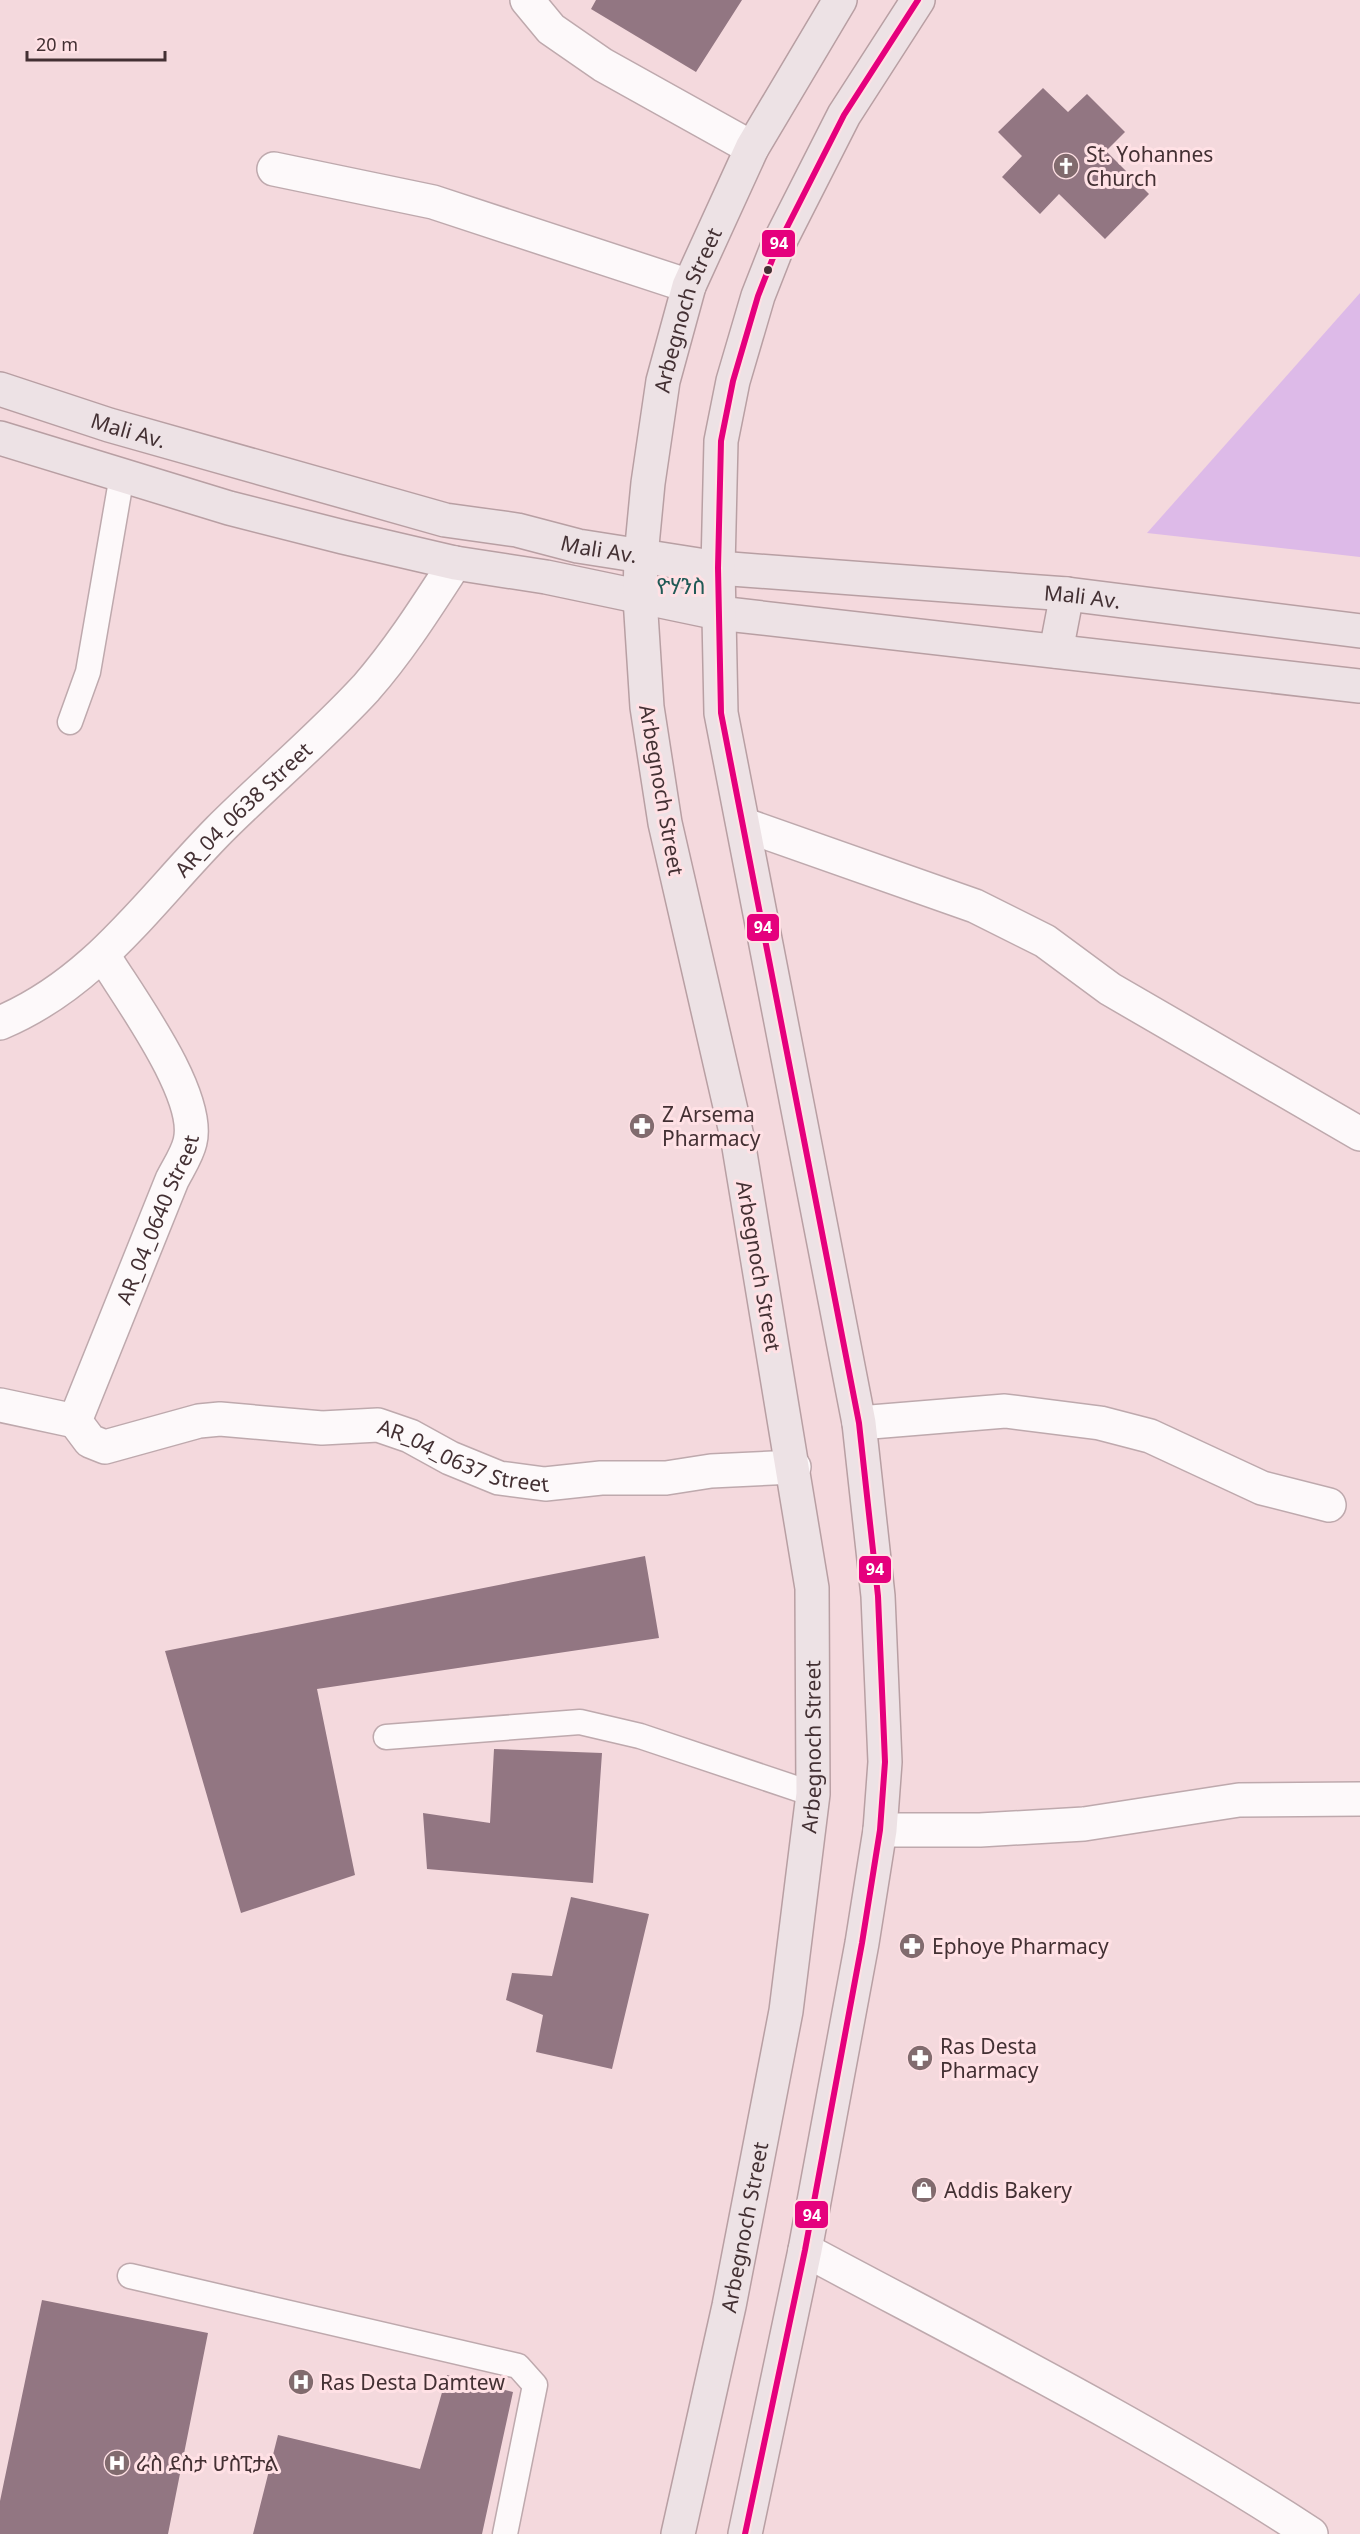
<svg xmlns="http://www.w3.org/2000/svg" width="1360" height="2534" font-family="Georgia,'Noto Sans Ethiopic',serif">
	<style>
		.green { fill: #ddbae8 }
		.building { fill: #927682 }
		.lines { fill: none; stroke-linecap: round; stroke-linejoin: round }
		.lane-casing { stroke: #bea9ad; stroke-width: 27 }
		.street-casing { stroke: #bea9ad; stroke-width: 36 }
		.primary-casing { stroke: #b89fa3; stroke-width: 36 }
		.lane { stroke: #fdf9fa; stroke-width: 24 }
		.street { stroke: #fdf9fa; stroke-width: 33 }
		.primary { stroke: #ede2e5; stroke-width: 33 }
		.bus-1-casing { stroke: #ffe1e5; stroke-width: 10 }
		.bus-1 { stroke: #e5007d; stroke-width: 6 }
		.bus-dot { fill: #433033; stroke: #ffe1e5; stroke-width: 2 }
		.labels { text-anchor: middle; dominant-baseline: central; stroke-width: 6; stroke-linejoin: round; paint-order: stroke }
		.poi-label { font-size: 21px; fill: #433033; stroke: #ffe1e5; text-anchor: start }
		.street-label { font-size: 21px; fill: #433033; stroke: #ffe1e5 }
		.neighbourhood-label { font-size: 22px; fill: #205a56; stroke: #ffe1e5 }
		.line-badge { stroke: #ffe1e5; stroke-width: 2 }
		.badge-label { font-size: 16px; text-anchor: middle; font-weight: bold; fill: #fff }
	</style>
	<rect width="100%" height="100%" fill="#f4d9dd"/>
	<path class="green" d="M1360 293V557L1147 533Z"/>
	<path class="building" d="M596 0H742L696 72 591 9Z
		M1043 88 1068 112 1087 94 1125 132 1106 151 1149 194 1105 239 1059 194 1040 214 1002 177 1022 156 998 132Z
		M645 1556 659 1638 317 1689 355 1875 241 1913 165 1651Z
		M494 1749 602 1753 593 1883 427 1869 423 1813 490 1823Z
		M571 1897 649 1914 612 2069 536 2052 543 2015 506 2000 512 1973 552 1976Z
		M42 2300 208 2333 168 2534H0V2501Z
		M447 2375 513 2392 482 2534H253L278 2435 420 2469Z"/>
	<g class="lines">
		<g class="lane-casing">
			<path id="lane" d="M70 722 88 672 122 475
				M386 1737 580 1722 640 1736 813 1794
				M130 2276 518 2366 535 2385 505 2534"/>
		</g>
		<g class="street-casing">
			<g id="street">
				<path d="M527 0 551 29 603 65 752 148"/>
				<path d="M274 169 433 202 689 286"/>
				<path d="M745 825 975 906 1045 941 1110 989 1360 1134"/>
				<path id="s1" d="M0 1023C95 983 149 901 219 830 267 782 320 738 366 688 400 649 427 606 455 563"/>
				<path d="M0 1405 75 1421"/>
				<path id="s2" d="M75 1421 90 1441 105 1447 199 1421 220 1419 322 1428 378 1425 410 1436 450 1458 499 1478 545 1484 601 1478H666L711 1471 794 1467"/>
				<path id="s3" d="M75 1421 172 1180C178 1168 187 1155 190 1142 202 1095 128 996 103 955"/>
				<path d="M859 1423 1005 1411 1100 1423 1150 1436 1262 1488 1329 1505"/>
				<path d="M880 1830H980L1084 1824 1239 1800 1360 1799"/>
				<path d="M805 2250C975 2341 1149 2428 1311 2534"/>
			</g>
		</g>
		<g class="primary-casing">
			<g id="primary">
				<path id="s4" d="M0 389 109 425 445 520 517 530 578 546 718 568 1067 594 1360 631"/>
				<path d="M0 438 229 508 343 537 455 563 546 577 718 613 1360 686"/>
				<path d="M1056 651 1067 594"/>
				<path id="s5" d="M678 2534 729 2306 786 2011 813 1794 812 1588 738 1141 665 823 647 707 640 598 641 556 648 483 663 381 689 286 752 148 840 0"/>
				<path d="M745 2534 805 2250 862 1943 880 1830 885 1762 878 1596 859 1423 721 713 718 568 721 441 733 381 758 296 778 245 844 115 918 0"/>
			</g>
		</g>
		<use href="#lane" class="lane"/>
		<use href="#street" class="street"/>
		<use href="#primary" class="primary"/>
		<g class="bus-1-casing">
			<path id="bus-1" d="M745 2534 805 2250 862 1943 880 1830 885 1762 878 1596 859 1423 721 713 718 568 721 441 733 381 758 296 778 245 844 115 918 0"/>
		</g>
		<use href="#bus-1" class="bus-1"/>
	</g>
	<defs>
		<g id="church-disc" transform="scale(1.35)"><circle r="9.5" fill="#816b6e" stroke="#ffe1e5"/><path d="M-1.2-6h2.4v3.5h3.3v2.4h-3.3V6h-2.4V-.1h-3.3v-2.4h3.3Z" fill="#fff"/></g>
		<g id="pharmacy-disc" transform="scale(1.35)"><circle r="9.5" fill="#816b6e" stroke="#ffe1e5"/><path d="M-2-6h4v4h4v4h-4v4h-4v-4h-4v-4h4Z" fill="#fff"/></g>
		<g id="shop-disc" transform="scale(1.35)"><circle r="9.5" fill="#816b6e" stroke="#ffe1e5"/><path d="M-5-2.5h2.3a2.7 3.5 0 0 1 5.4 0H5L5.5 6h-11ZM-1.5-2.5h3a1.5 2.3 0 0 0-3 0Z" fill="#fff"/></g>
		<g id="hospital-disc" transform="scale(1.35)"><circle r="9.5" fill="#816b6e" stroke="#ffe1e5"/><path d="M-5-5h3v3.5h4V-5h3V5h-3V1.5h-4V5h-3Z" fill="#fff"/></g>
	</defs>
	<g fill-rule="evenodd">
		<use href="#church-disc" x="1066" y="166"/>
		<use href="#pharmacy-disc" x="642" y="1126"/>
		<use href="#pharmacy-disc" x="912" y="1946"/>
		<use href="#pharmacy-disc" x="920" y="2058"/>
		<use href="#shop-disc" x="924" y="2190"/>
		<use href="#hospital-disc" x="301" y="2382"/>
		<use href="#hospital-disc" x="117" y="2463"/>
	</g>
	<circle class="bus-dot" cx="768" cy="270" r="5"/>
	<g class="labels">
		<g class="poi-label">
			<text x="1086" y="154">St. Yohannes<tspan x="1086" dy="24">Church</tspan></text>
			<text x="662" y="1114">Z Arsema<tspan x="662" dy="24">Pharmacy</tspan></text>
			<text x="932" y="1946">Ephoye Pharmacy</text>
			<text x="940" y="2046">Ras Desta<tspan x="940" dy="24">Pharmacy</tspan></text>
			<text x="944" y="2190">Addis Bakery</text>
			<text x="320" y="2382">Ras Desta Damtew</text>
			<text x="136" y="2463">ራስ ደስታ ሆስፒታል</text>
		</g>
		<g class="street-label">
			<text stroke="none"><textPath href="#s5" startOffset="2258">Arbegnoch Street</textPath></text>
			<text stroke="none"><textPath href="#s4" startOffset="135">Mali Av.</textPath></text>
			<text stroke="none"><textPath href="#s4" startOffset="621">Mali Av.</textPath></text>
			<text stroke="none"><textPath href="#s4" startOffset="1107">Mali Av.</textPath></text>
			<text transform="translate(662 790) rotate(80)">Arbegnoch Street</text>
			<text stroke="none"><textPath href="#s1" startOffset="326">AR_04_0638 Street</textPath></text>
			<text stroke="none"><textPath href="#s3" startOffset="218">AR_04_0640 Street</textPath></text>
			<text transform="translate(759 1266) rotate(80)">Arbegnoch Street</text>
			<text stroke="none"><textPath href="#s2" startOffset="410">AR_04_0637 Street</textPath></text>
			<text stroke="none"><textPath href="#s5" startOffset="800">Arbegnoch Street</textPath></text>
			<text stroke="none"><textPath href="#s5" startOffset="314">Arbegnoch Street</textPath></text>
		</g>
		<g class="neighbourhood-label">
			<text x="681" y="585">ዮሃንስ</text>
		</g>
	</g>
	<g class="line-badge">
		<rect x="761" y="229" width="35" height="29" rx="6" fill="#e5007d"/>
		<rect x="746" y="913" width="34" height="29" rx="6" fill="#e5007d"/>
		<rect x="858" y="1555" width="34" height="29" rx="6" fill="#e5007d"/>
		<rect x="794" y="2200" width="35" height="29" rx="6" fill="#e5007d"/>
	</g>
	<g class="badge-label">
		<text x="779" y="249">94</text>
		<text x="763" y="933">94</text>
		<text x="875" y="1575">94</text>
		<text x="812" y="2221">94</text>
	</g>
	<path d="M27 51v9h138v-9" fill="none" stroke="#433033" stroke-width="3"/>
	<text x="36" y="51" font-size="18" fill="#433033" stroke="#ffe1e5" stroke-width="4.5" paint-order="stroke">20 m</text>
</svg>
